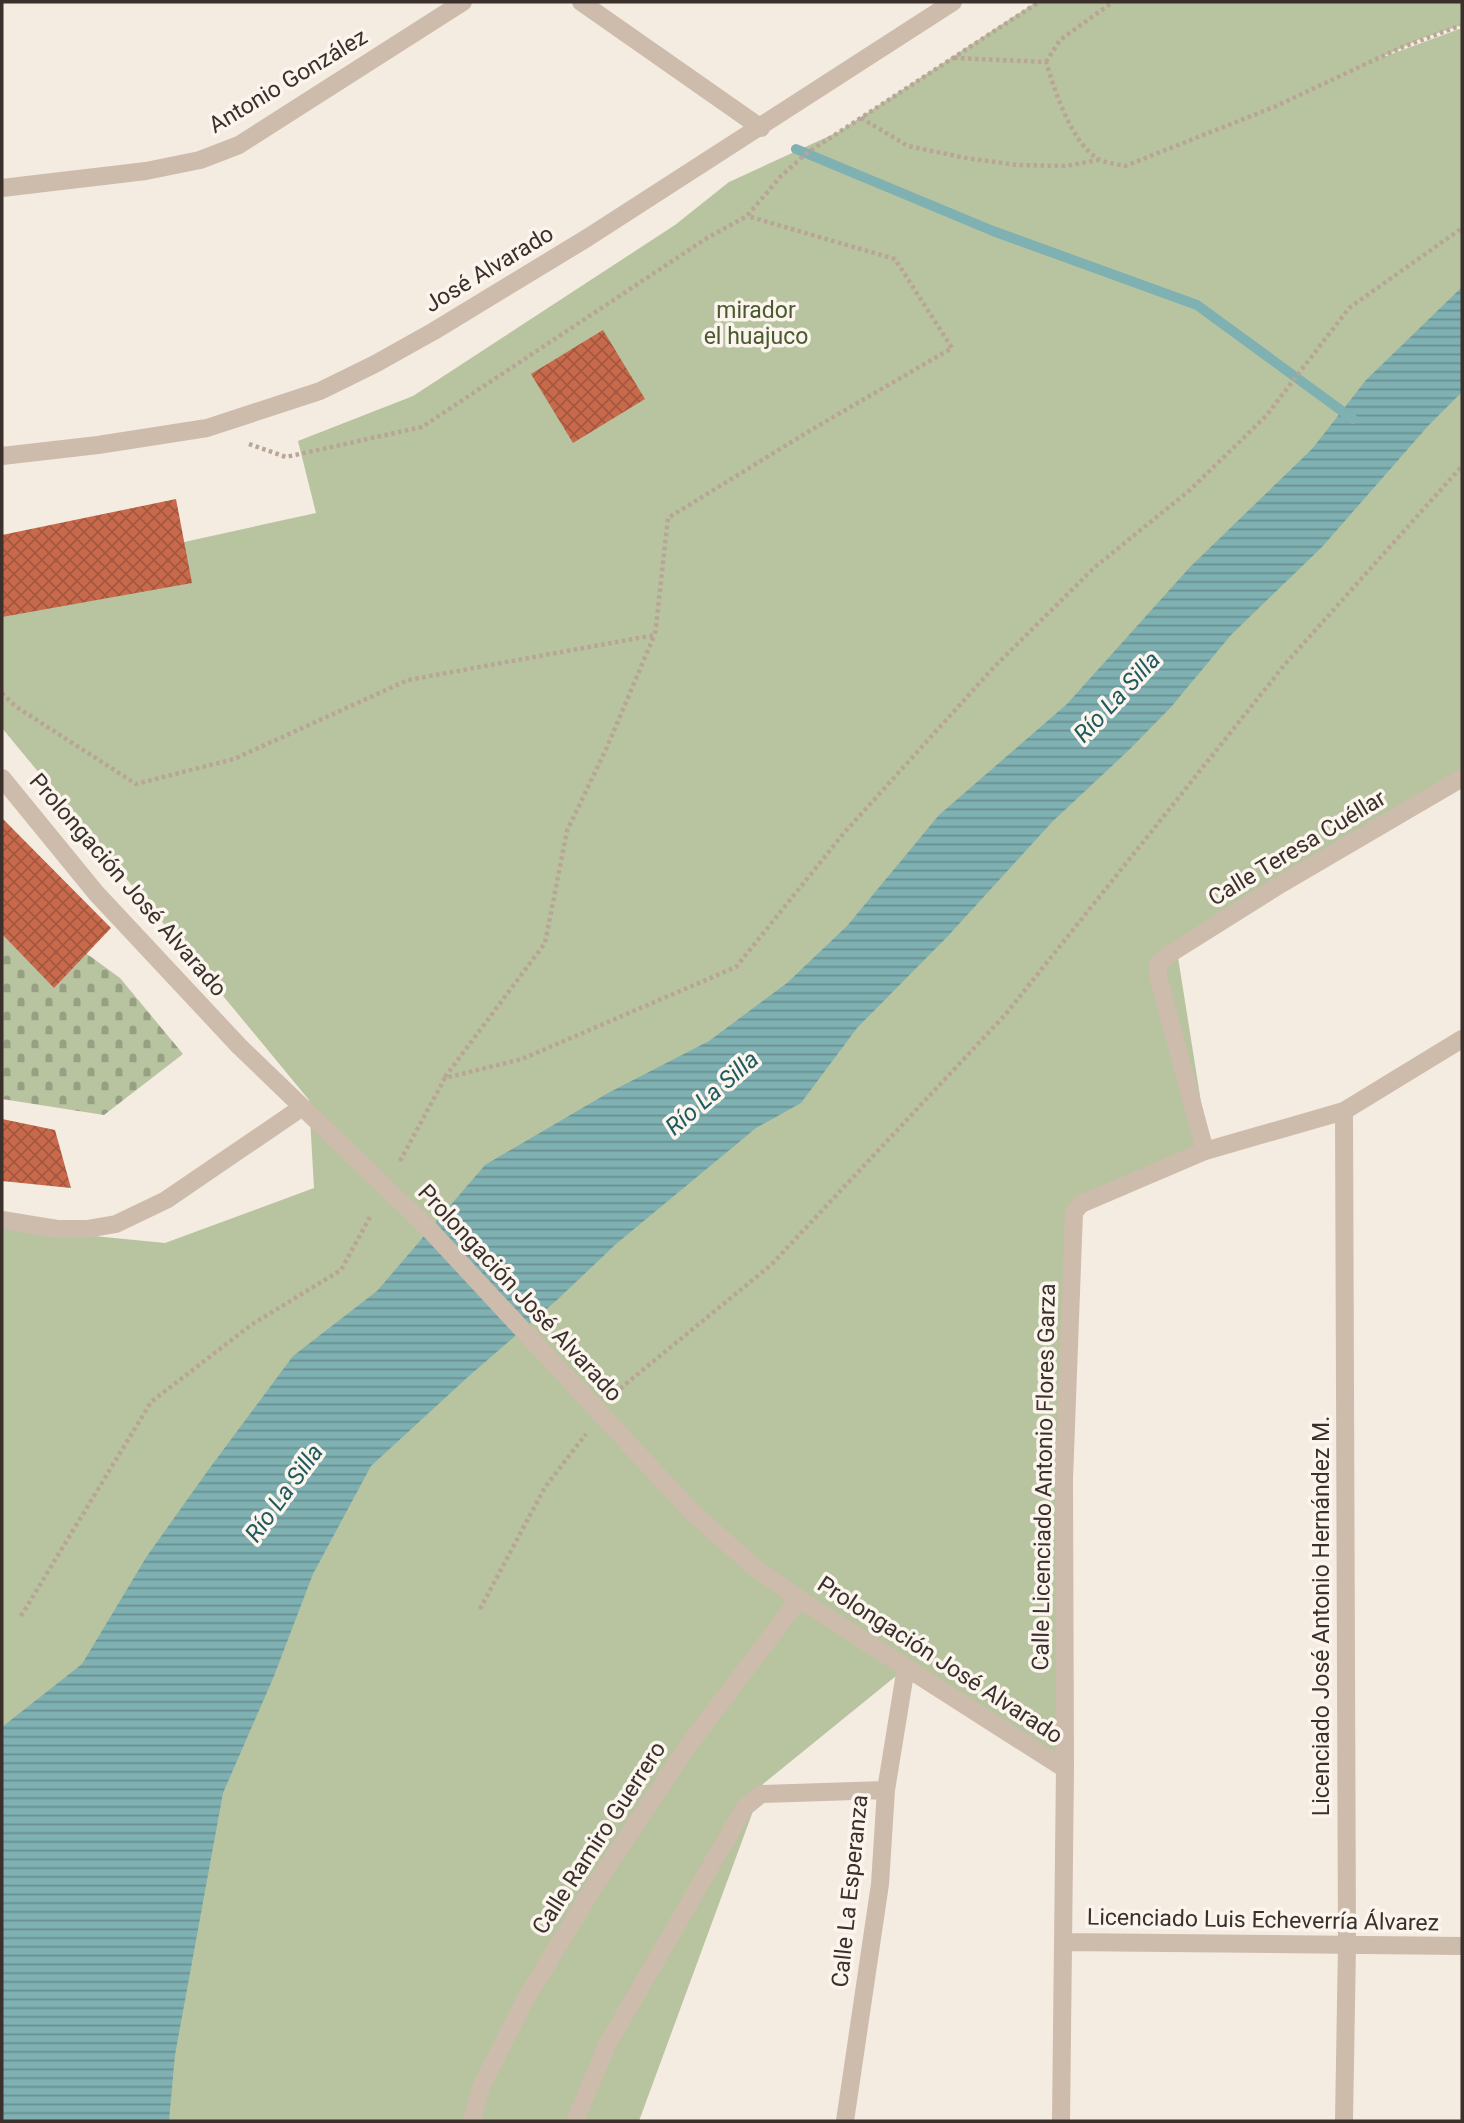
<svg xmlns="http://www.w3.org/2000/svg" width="1464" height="2123" font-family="Roboto,sans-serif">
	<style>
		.cemetery { fill: url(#cemetery-stones) }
		.park { fill: #b8c4a0 }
		.water { fill: url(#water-rules) }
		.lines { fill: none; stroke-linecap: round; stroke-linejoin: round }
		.stream { stroke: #7fb0b2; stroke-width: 10 }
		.building { fill: url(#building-cross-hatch) }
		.path { stroke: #b9a596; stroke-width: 4.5; stroke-dasharray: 3.5 3.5; stroke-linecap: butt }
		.minor { stroke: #cdbbac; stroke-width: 18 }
		.labels { text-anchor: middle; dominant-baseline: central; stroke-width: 7; stroke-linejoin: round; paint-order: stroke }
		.street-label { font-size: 23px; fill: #3b302b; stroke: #fbf5ee }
		.park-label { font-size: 23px; fill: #4a5a2e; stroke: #fbf5ee }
		.water-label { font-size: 24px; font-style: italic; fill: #1f5a5e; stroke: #fbf5ee }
	</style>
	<defs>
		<pattern id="cemetery-stones" width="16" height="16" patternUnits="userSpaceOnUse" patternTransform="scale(1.75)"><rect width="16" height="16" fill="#b8c4a0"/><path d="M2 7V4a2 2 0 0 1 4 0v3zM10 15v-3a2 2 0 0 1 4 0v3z" fill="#97a083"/></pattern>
		<pattern id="water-rules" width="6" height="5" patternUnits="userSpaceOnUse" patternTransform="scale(1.75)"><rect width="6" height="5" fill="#7fb0b2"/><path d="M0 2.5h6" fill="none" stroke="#699091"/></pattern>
		<pattern id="building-cross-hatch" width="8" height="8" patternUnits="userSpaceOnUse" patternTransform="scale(1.75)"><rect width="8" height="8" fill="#c8694b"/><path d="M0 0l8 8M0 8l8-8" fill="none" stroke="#a4573f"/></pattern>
	</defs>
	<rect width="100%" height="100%" fill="#f4ebe1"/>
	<path class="cemetery" d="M2 892 120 978 183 1054 104 1115 2 1099Z"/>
	<path class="park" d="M1036 2H1462V25L1420 39 1378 59 1462 28V782L1177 951 1207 1140 1077 1214 1065 1769 912 1663 763 1784 639 2121H2V1227L165 1243 314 1188 309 1100 2 728V582L316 513 298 441 413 396 675 225 729 182 838 132Z"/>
	<path class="water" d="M1462 287V392L1428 426 1322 547 1231 635 1171 707 1130 749 1052 822 948 936 857 1028 801 1103 756 1128 616 1244 557 1300 469 1376 371 1466 313 1574 274 1676 223 1793 175 2055 169 2121H2V1727L82 1664 147 1556 209 1469 293 1356 377 1291 485 1165 608 1093 709 1041 787 983 847 926 939 815 1067 704 1190 567 1312 449 1366 380Z"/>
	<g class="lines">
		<path class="stream" d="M796 149 993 231 1197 305 1353 419"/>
	</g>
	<path class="building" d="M603 330 645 399 573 443 531 374Z
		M176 499 192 583 2 617V535Z
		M2 818 111 928 54 988 2 934Z
		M2 1119 55 1130 71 1188 2 1181Z"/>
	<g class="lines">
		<path class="path" d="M954 58 1046 62C1055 91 1071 142 1098 159 1105 163 1116 164 1125 166L1274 107 1400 48 1462 25
			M1046 62 1060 40 1113 2
			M861 118 908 146 966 158 1017 165 1065 166 1098 160
			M249 444 286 457 422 427 707 238 747 216 781 176 807 153 1039 2
			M2 693 15 706 136 784 234 759 408 680 655 635 668 518 811 430 952 348 895 259 747 216
			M445 1077 545 943 567 831 607 747 654 636
			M400 1161 445 1078 522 1059 736 967 844 833 994 667 1095 567 1190 490 1266 416 1349 308 1462 228
			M616 1394 622 1387 771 1265 1005 1015 1286 663 1462 466
			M480 1609 545 1487 586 1434
			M21 1616 151 1402 251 1325 341 1270 371 1215"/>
		<path class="minor" d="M581 2 761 128
			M2 188 146 171 200 160 239 145 463 2
			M2 456 98 445 207 428 320 391 375 364 434 331 587 238 953 2
			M2 778 96 893 239 1046 429 1229 692 1512 754 1567 799 1599 1065 1769
			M1205 1151 1158 976V964L1168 955 1281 884 1462 778
			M2 1220 57 1229H87L116 1224 166 1200 301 1108
			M1063 1942 1462 1946
			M472 2121 481 2087 525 2000 592 1890 685 1750 799 1599
			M575 2121 607 2045 745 1807 761 1794 886 1790
			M845 2121 880 1884 886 1790 906 1667
			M1061 2121 1065 1769 1064 1479 1074 1212 1081 1204 1205 1151 1344 1111 1462 1039
			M1344 2121 1347 1945 1344 1111"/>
	</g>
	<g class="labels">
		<g class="street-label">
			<text transform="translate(288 81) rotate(-31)">Antonio González</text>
			<text transform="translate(489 269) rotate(-31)">José Alvarado</text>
			<text transform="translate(1297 848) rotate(-31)">Calle Teresa Cuéllar</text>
			<text transform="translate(128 885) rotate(49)">Prolongación José Alvarado</text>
			<text transform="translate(520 1293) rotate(47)">Prolongación José Alvarado</text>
			<text transform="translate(1044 1477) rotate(-89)">Calle Licenciado Antonio Flores Garza</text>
			<text transform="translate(1321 1616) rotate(-90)">Licenciado José Antonio Hernández M.</text>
			<text transform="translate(940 1660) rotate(33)">Prolongación José Alvarado</text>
			<text transform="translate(599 1838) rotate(-57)">Calle Ramiro Guerrero</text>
			<text transform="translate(850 1891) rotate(-84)">Calle La Esperanza</text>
			<text transform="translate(1263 1920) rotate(1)">Licenciado Luis Echeverría Álvarez</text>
		</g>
		<g class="park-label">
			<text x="756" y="310">mirador<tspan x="756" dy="26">el huajuco</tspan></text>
		</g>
		<g class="water-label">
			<text transform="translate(1117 697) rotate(-47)">Río La Silla</text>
			<text transform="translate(712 1093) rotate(-41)">Río La Silla</text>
			<text transform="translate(284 1493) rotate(-54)">Río La Silla</text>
		</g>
	</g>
	<rect width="1464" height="2123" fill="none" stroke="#3b302b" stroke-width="7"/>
</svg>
